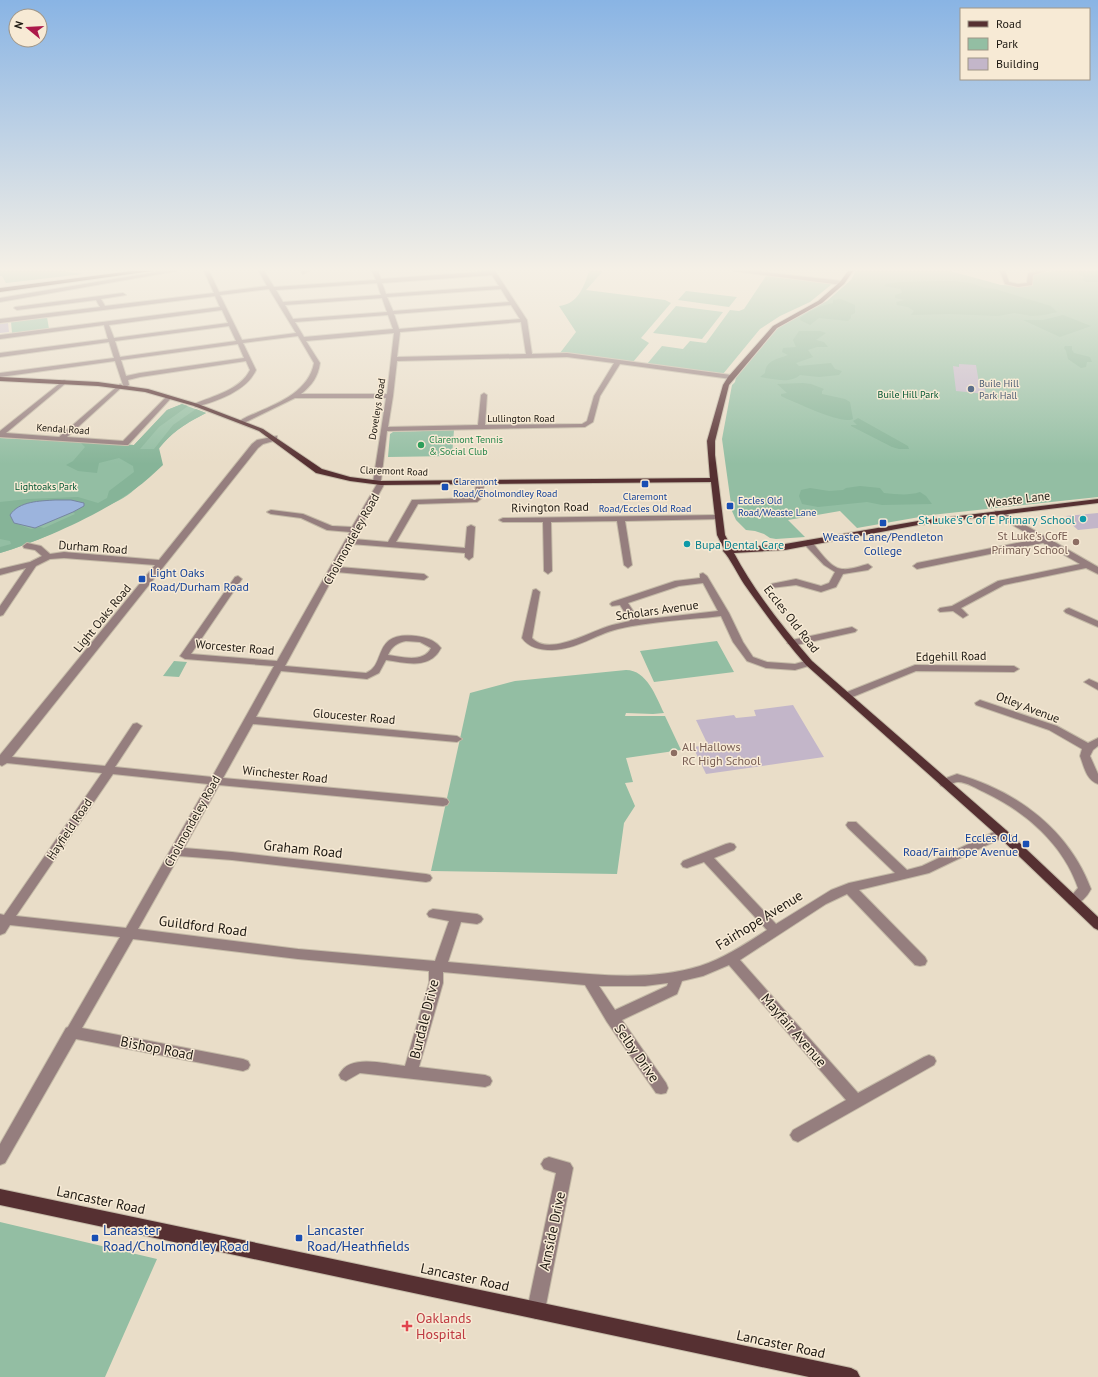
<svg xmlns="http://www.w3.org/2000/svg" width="1098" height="1377" font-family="'PT Sans',sans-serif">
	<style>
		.green { fill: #93bea3 }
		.forest { fill: #86b498; fill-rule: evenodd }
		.water { fill: #9cb4dd; stroke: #7686a0 }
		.building { fill: #c3b6c9 }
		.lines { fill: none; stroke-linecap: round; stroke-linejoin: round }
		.minor-casing { stroke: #c4baa7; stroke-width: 2 }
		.major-casing { stroke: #c4baa7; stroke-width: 2 }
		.highway-casing { stroke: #c4baa7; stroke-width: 2 }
		.minor { fill: #957e7e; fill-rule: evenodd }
		.major { fill: #563032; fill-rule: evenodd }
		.highway { fill: #3e1518; fill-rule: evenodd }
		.service-dot { fill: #5c6f8a; stroke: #f7ead5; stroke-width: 1.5 }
		.leisure-dot { fill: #2e9e5b; stroke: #f7ead5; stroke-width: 1.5 }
		.transit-dot { fill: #1a4fb4; stroke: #f7ead5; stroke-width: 1.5 }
		.culture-dot { fill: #0f9aa8; stroke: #f7ead5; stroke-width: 1.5 }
		.education-dot { fill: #8d6e63; stroke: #f7ead5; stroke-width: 1.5 }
		.health-dot { fill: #e0444e; stroke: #f7ead5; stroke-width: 1.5 }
		.labels { text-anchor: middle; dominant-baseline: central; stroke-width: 3; stroke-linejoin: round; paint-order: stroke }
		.far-service-label { font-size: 10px; fill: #4e5e75; stroke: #f7ead5; text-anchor: start }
		.far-park-label { font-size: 10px; fill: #005531; stroke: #f7ead5 }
		.far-street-label { font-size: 10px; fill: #1e1912; stroke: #f7ead5 }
		.far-leisure-label { font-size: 10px; fill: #27864d; stroke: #f7ead5; text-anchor: start }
		.far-transit-label { font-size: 10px; fill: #164399; stroke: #f7ead5; text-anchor: start }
		.street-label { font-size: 12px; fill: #1e1912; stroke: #f7ead5 }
		.culture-label { font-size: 12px; fill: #0d838f; stroke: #f7ead5; text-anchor: end }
		.education-label { font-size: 12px; fill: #785e54; stroke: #f7ead5; text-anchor: end }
		.transit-label { font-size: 12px; fill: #164399; stroke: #f7ead5 }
		.near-street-label { font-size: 14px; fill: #1e1912; stroke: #f7ead5 }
		.near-transit-label { font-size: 14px; fill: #164399; stroke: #f7ead5; text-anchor: start }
		.near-health-label { font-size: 14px; fill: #be3a42; stroke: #f7ead5; text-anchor: start }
	</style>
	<rect width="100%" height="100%" fill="#e9ddc8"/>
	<path class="green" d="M0 271H63L83 274 6 283 2 276H0Z
		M589 271H603L586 290 665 300 671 303 641 338 649 343 633 362 560 353 576 332 559 306C578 304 584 287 589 271Z
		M856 271H950L1001 285 1028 286 1027 274 1057 271H1098V497L931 515 857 528 840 511 788 520 805 537 776 539 770 538 764 534 755 531 746 530 736 520 732 511 722 439 732 385 735 382 736 377 777 327 827 301 851 280Z
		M766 276 832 284 810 302 780 316 760 329 723 374 647 364 662 346 683 349 690 341 706 343 730 310 739 311 744 309Z
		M686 291 737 297 729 307 678 300Z
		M676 306 723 312 702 339 653 333Z
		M47 317 49 329 12 333 11 322Z
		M182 404 206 413C181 426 166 435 152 460 147 469 143 483 135 489 126 498 112 504 101 509 69 526 35 543 0 553V438L134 445 167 410Z
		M454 430 452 456 388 457 390 434 393 432Z
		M717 641 734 672 654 682 640 651Z
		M174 661 187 662 179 677 163 676Z
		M626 670C647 670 656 697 664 713L653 714 626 713 625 716H665L681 750 626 758 633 782 625 783 635 806 624 823 617 874 431 871 470 693 515 681Z
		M0 1222 157 1259 105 1377H0Z"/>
	<path class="forest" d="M1079 271H1098V282H1086L1082 279 1084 278 1083 276 1078 275Z
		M953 281 970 283 985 288 995 289 1051 306 1057 312 1044 315 1032 316 1014 313 998 316 949 314 911 315 914 311 908 307 897 305 896 302 905 300 895 298V295L902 293 901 289 884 286 887 284 900 282Z
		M841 299 855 305V313L851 315V318L848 321 819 318 810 325 800 320V318C809 311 822 305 833 303V300Z
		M1063 315 1091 326 1060 337 1023 320H1043Z
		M799 331H820L826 333 816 340 824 342 828 347H817L808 350 813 357 796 363 799 366 831 363 835 369 842 371 839 375 819 377 800 375C790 384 773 379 760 377L765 373C766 360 778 359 788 355L782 352 783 348 796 347 793 340Z
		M1065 346H1072V350L1074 353 1090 357 1092 362H1087L1086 367 1081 368 1068 359 1066 351 1064 348Z
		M803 383 811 384 824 389 822 391V394L845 399 850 402 853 419C842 425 798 403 785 398L781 396V394L787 393 777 384Z
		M182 404 188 406 159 427 140 449H154L173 425 196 409 206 413C185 424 175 430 159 448L163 465C154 473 145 482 135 489 101 514 41 541 0 553V547L11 544 10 541 0 539V502L28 499 78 497 98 503 107 498 109 491 134 472 133 466 119 458 99 463 97 473 78 471 66 465 73 461 85 447 80 442 134 445 167 410ZM55 500H71L84 506 73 512 75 514 44 528 40 527 31 529 14 523 10 515C19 501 40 501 55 500Z
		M858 418 908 446 909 449H899L892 447 851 426V425H857L853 421Z
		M860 486 880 488 884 493C896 494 908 496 920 492L926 496 932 504 882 505 867 502 818 507 802 504 799 496 801 490 810 488 829 491 843 490 846 488Z"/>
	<path class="water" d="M55 500H71L84 503V506L73 512 35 528 14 523 10 515C19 501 40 501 55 500Z"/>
	<path class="building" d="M8 323 9 332 0 333V324Z
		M959 364 976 365 979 383 984 384 986 394 956 391 953 366 959 367Z
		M1098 513V528L1078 530 1068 521H1071L1066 516Z
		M793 705 824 757 706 774 693 747 708 745 696 720 734 715 736 718 756 716 754 710Z"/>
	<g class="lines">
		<g class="minor-casing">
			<path id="minor" d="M163 271H176L0 302V298Z
				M204 271H209L219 292 267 286 259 271H264L274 287 376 280 372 271H378L381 279 495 271 527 320 532 354 567 353 731 375 734 377 731 379 620 364 600 396 593 422 585 427 387 431 381 481 385 483 354 539 388 542 412 500 472 498 475 496 476 482 480 480 484 482 483 497 477 502 418 504 396 542 465 548 467 527 471 525 475 527 473 557 469 560 465 557V553L351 544 339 567 424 574 428 577 424 580 336 572 285 666 366 673C387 665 371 631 416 636 426 637 435 640 441 648 430 670 406 663 386 660L379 673 367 679 281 671 256 717 457 736 462 739 457 742 253 724 223 778 443 798 447 799 449 802 447 805 443 806 219 785 184 848 232 852 426 874 430 875 432 878 430 881 426 882 232 860 179 856 138 929 298 949 435 961 449 921 429 917 427 914 429 911 433 909 477 914 481 916 483 919 481 922 477 924 461 922 448 962C482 965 517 968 551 971 600 975 652 981 700 966 724 958 745 944 767 930L704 862 687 868 683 867 681 864 683 861 726 844 730 843 734 844 736 847 734 850 714 858 776 924 831 890 849 883 895 873 848 828 846 825 848 822H856L907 870 922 866 998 830H1006L1008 833 1006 836 929 873 859 890 925 957 927 961 925 965 920 966 915 965 847 894 826 904 740 960 858 1093 924 1057 929 1055 934 1057 936 1061 934 1065 798 1142 793 1140 790 1135 793 1130 846 1100 729 965 703 976 682 981 677 994 622 1020 666 1083 668 1088 666 1093 661 1094 656 1093 607 1022 585 985 443 972V983L419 1067 485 1075 490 1077 492 1081 490 1085 485 1087 360 1073 346 1081 341 1079 339 1075C349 1053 385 1064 405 1066L429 983V971L298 959 133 939 82 1028 243 1059 248 1061 250 1065 248 1069 243 1071 76 1039 5 1163 0 1165V1144L66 1028 68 1027 120 937 10 925 5 933 0 935V914L4 915 102 773 7 763 2 766 0 765V755L155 565 64 558 50 559 36 566 3 615 0 616V606L26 568 0 575V569L30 562 42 556 35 550 24 548 23 546 27 543 41 546 50 554 64 552 159 560 252 444 257 440 277 436V440L263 444 258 448 12 757 105 766 133 724 137 723 142 726 115 767 212 777 274 666 185 659 180 656 235 577 238 576 242 579 191 654 277 661 350 532 327 530 301 518 271 514 267 512 271 510 303 514 332 526 352 527 377 484 373 482 386 398H295L244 423 239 422C244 417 252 415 258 412 281 402 309 390 314 363L298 336 243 343 256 370C247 391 217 401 196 407L194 406V404C213 396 240 390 250 370L246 361 140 377 128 380 129 385 126 387 123 385 115 361 0 377V373L114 358 109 342 0 357V353L108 339 104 325 0 339V335L220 307 215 296 0 323V319L100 307 96 300 17 310 14 308 15 307 123 293 126 295 101 299 105 306 214 293ZM492 275 499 286 386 294 382 283ZM377 283 381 295 283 302 276 290ZM269 289 296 333 242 340 220 295ZM501 289 509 302 393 311 387 297ZM382 298 387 312 293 319 285 305ZM511 305 520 319 399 329 394 314ZM222 310 228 323 114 338 109 325ZM388 315 393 329 304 337 295 322ZM521 322 526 354 397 357 400 332ZM229 326 236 341 120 357 115 341ZM394 333 387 394H301C312 385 318 377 320 363L306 341ZM238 344 244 358 140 373 126 376 121 360ZM567 357 614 363 594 396 587 421 582 424 485 425 487 395 484 393 481 395 478 425 388 427 393 396 397 361ZM406 641 420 642 431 648C424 663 402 657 388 655 392 646 397 643 406 641ZM113 774 208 784 126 928 16 916ZM668 983 667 986 615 1010 599 986H645Z
				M301 271H309L303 274Z
				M734 271H752L842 281 845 283 842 285Z
				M1000 271H1005L1009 282 1018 284 1027 283 1028 273 1046 271 1033 275 1032 285 1018 287 1005 284Z
				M64 380 66 381V383L6 433 59 437 120 384 122 385V387L67 437 123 441 167 396 172 397 128 445H125L0 437V431Z
				M995 511H1001L1098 567V574L1086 568 1004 585 961 608 968 615 963 618 953 611 940 612 938 610 940 608 952 606 998 581 1080 564 1043 543 917 569 913 566 917 563 1037 539 995 515Z
				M717 515 721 517 720 519 625 521 632 565 628 568 624 565 617 521 551 522 552 571 548 574 544 571 543 522H503L499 520 503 518Z
				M808 540 811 541C819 550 830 568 842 569 851 570 860 566 868 564L872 567 868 570 843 574 836 587 821 592 796 585 771 588 770 586 771 584 796 579 821 586 829 583 835 572 824 565 805 545 804 543Z
				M703 573 707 576 729 613 743 642 753 657 767 662 795 664 809 660 814 663 812 665 795 670 766 668 747 661 733 642 721 616C687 620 652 621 618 629 594 635 578 649 552 650 540 650 529 648 522 638L533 590 536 589 540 592 532 638C548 656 588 633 606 627 614 624 622 623 630 621L620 605 612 606 610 604 612 602 675 581 700 578V574ZM703 583 718 611 639 620 628 603 679 586Z
				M1069 608 1098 621V627L1066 613 1064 611 1066 609Z
				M852 627 857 630 855 632 792 646 787 643 792 640Z
				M915 665 1014 666 1019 669 1014 672 916 671 850 698 846 699 841 696 842 694Z
				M1089 679 1098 683V690L1084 682Z
				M980 700 1057 726 1088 743 1098 738V746L1093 750 1090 756 1098 774V784C1086 780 1084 766 1080 756L1082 749 1049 730 976 705 975 703Z
				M957 774C1017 791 1069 830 1091 889 1087 897 1078 907 1069 904L1067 901 1078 888C1063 844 1026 812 984 792 977 789 967 782 958 782 952 782 948 788 941 786L939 783 941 780Z
				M549 1157 570 1163 573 1168 545 1310 542 1316 536 1319 530 1316 527 1310 556 1173 544 1169 541 1164 544 1159Z"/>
		</g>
		<g class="major-casing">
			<path id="major" d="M848 271H853L844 284 822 303 777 328 729 385 715 441V455L725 535 732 548 785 544 918 521 1098 499V503L918 525 785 550 734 553C754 591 784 628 812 661L1006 830 1098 917V930L1094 928 998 836 806 665C783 639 764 612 744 584 738 575 730 558 723 551L724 549 717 535 711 482 381 485 350 481 316 473 259 431 194 406 145 392 98 386 0 381V377L98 382 148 389 198 404 263 429 322 469 350 477 381 481 710 478 707 441 723 385 728 377 773 326 818 301 840 282Z
				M0 1189 851 1368 857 1371 860 1377H809L0 1205Z"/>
		</g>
		<g class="highway-casing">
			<path id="highway" d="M132 271H152L0 292V288Z"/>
		</g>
		<use href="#minor" class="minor"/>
		<use href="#major" class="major"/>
		<use href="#highway" class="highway"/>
	</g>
	<linearGradient id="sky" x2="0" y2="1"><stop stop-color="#89b4e4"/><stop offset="0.58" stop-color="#f5f0e6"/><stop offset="1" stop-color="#f5f0e6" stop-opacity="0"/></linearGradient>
	<rect width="1098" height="464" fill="url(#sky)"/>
	<circle class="service-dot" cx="971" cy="389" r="4"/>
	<circle class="leisure-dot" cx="421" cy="445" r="4"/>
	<g class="transit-dot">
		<rect x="641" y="480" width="8" height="8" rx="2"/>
		<rect x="441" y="483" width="8" height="8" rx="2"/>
		<rect x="726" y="502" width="8" height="8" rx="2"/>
		<rect x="879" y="519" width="8" height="8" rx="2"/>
		<rect x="138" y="575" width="8" height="8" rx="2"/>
		<rect x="1022" y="840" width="8" height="8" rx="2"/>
		<rect x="91" y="1234" width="8" height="8" rx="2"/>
		<rect x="295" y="1234" width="8" height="8" rx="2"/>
	</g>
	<g class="culture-dot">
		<circle cx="1083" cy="519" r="4"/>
		<circle cx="687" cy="544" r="4"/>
	</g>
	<g class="education-dot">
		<circle cx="1076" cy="542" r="4"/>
		<circle cx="674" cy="753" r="4"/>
	</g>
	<path class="health-dot" d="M405 1320h4v4h4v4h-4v4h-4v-4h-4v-4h4z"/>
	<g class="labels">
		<g class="far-service-label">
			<text x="979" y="383">Buile Hill<tspan x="979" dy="12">Park Hall</tspan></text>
		</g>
		<g class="far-park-label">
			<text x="908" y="394">Buile Hill Park</text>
			<text x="46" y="486">Lightoaks Park</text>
		</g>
		<g class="far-street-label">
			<text transform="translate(377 409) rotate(-81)">Doveleys Road</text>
			<text x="521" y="418">Lullington Road</text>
			<text transform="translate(63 429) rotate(4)">Kendal Road</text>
			<text transform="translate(394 471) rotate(2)">Claremont Road</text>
		</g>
		<g class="far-leisure-label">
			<text x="429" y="439">Claremont Tennis<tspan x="429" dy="12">&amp; Social Club</tspan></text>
		</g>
		<g class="far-transit-label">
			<text x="453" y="481">Claremont<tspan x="453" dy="12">Road/Cholmondley Road</tspan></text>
			<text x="645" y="496" text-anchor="middle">Claremont<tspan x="645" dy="12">Road/Eccles Old Road</tspan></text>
			<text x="738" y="500">Eccles Old<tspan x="738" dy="12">Road/Weaste Lane</tspan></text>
		</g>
		<g class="street-label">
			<text transform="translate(1018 499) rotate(-7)">Weaste Lane</text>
			<text transform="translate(550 507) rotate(-1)">Rivington Road</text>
			<text transform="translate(351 539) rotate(-61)">Cholmondeley Road</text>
			<text transform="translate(93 547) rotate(4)">Durham Road</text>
			<text transform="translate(657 610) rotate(-8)">Scholars Avenue</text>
			<text transform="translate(102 618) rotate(-51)">Light Oaks Road</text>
			<text transform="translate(792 619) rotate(52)">Eccles Old Road</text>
			<text transform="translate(235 647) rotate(5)">Worcester Road</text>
			<text transform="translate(951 656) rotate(-1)">Edgehill Road</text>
			<text transform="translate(1028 707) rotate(21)">Otley Avenue</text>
			<text transform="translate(354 716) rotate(5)">Gloucester Road</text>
			<text transform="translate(285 774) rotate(6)">Winchester Road</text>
			<text transform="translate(192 821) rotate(-61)">Cholmondeley Road</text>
			<text transform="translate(69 829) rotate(-56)">Hayfield Road</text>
		</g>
		<g class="culture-label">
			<text x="1075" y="519">St Luke's C of E Primary School</text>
			<text x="695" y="544" text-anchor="start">Bupa Dental Care</text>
		</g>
		<g class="education-label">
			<text x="1068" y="535">St Luke's CofE<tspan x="1068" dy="14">Primary School</tspan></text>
			<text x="682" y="746" text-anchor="start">All Hallows<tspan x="682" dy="14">RC High School</tspan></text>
		</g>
		<g class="transit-label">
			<text x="883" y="536">Weaste Lane/Pendleton<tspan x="883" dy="14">College</tspan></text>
			<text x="150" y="572" text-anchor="start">Light Oaks<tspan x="150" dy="14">Road/Durham Road</tspan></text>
			<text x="1018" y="837" text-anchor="end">Eccles Old<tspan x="1018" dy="14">Road/Fairhope Avenue</tspan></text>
		</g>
		<g class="near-street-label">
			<text transform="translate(303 849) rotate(6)">Graham Road</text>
			<text transform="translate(759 920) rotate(-32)">Fairhope Avenue</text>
			<text transform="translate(203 926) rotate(7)">Guildford Road</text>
			<text transform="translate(424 1019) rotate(-76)">Burdale Drive</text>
			<text transform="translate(794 1030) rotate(49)">Mayfair Avenue</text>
			<text transform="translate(157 1048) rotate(11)">Bishop Road</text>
			<text transform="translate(637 1053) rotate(55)">Selby Drive</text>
			<text transform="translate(101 1200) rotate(12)">Lancaster Road</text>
			<text transform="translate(552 1231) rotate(-78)">Arnside Drive</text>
			<text transform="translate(465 1277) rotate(12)">Lancaster Road</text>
			<text transform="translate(781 1344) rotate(12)">Lancaster Road</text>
		</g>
		<g class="near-transit-label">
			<text x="103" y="1230">Lancaster<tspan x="103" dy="16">Road/Cholmondley Road</tspan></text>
			<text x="307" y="1230">Lancaster<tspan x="307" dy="16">Road/Heathfields</tspan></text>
		</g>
		<g class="near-health-label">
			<text x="416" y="1318">Oaklands<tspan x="416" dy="16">Hospital</tspan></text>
		</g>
	</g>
	<rect x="960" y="8" width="130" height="72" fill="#f7ead5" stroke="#a09687"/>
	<rect x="968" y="21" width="20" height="6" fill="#563032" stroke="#a09687"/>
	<text x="996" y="28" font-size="12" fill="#1e1912">Road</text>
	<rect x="968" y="38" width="20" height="12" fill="#93bea3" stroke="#a09687"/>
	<text x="996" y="48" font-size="12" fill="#1e1912">Park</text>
	<rect x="968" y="58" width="20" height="12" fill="#c3b6c9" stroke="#a09687"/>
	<text x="996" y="68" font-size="12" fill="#1e1912">Building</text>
	<g transform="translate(28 28) rotate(288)"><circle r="19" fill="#f7ead5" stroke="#a09687"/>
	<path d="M0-3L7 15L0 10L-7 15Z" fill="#ac194a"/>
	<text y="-6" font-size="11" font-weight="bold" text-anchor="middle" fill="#1e1912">N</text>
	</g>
</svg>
